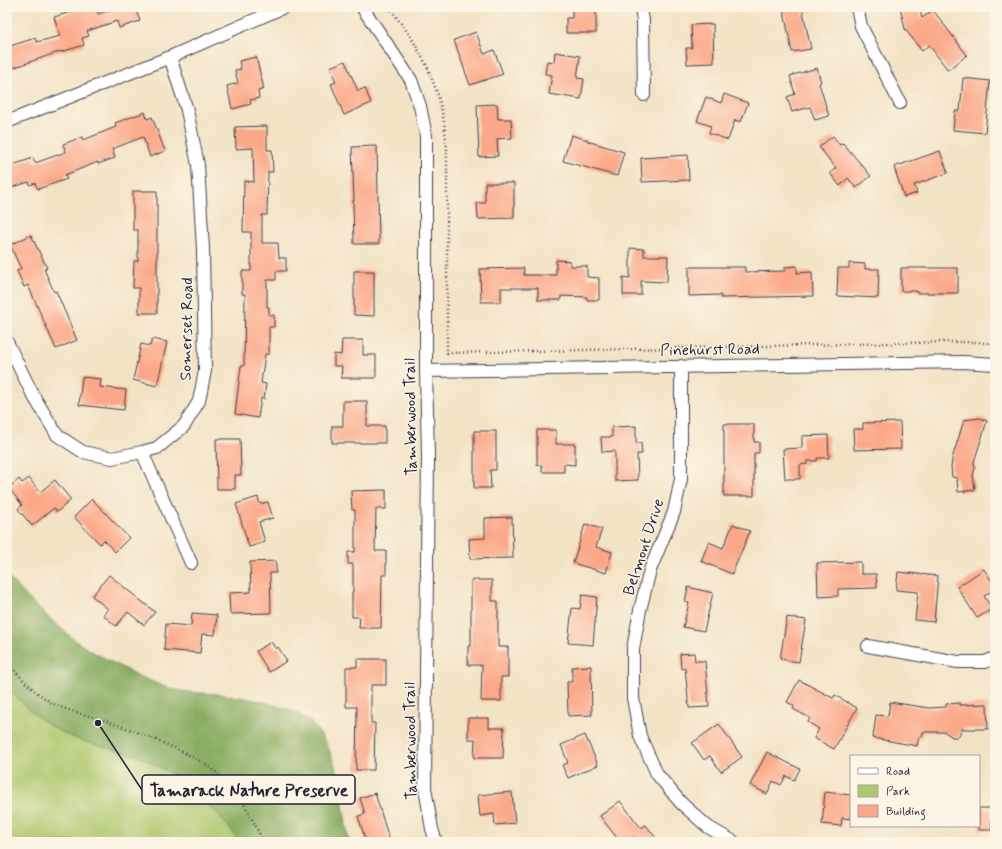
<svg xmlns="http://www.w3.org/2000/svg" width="1002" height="849" font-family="Mynerve,sans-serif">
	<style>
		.green { fill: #adc970; stroke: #687656 }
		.forest { fill: #8aad62; stroke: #56684e }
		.building { fill: #fba888 }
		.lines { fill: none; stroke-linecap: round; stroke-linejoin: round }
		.street-casing { stroke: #413f50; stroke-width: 14 }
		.path { stroke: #413f50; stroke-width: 2.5; stroke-dasharray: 1 3; stroke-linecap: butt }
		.street { stroke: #fff; stroke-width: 12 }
		.labels { text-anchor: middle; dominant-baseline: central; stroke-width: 3; stroke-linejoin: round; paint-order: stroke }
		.street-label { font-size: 16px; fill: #22223b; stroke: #fcf5e5 }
		.leader { fill: none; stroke: #22223b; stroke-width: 1.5 }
		.callout-dot { fill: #22223b; stroke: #fcf5e5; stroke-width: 1.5 }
		.callout { fill: #fcf5e5; stroke: #22223b; stroke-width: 1.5 }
		.callout-label { font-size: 17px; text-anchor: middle; font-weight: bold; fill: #22223b }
	</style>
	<rect width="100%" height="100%" fill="#fcf5e5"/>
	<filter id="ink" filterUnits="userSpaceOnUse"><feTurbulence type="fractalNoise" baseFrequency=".025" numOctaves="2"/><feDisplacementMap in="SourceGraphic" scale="8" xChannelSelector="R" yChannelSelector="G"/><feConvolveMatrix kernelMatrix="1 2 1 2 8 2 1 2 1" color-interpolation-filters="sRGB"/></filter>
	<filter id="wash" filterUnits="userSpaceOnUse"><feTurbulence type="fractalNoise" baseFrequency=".012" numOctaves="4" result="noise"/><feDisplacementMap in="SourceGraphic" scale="16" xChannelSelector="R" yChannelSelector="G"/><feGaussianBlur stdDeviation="0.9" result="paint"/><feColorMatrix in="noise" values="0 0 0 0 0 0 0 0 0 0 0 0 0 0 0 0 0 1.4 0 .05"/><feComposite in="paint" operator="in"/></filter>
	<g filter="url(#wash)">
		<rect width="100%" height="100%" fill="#f2e3c5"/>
		<path class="green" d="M7 589 335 842H7Z"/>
		<path class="forest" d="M7 576C25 595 43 614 63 630 69 635 74 640 80 644 97 655 115 664 133 673 145 679 159 685 172 689 187 693 202 693 217 694 242 697 294 705 311 723 341 753 341 803 349 842H240C214 806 182 776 142 758 124 751 104 747 86 742 51 731 32 714 7 687Z"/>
		<g id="blocks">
			<path class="building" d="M88 7H96L98 14 120 7H135L140 21 119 28 117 21 87 31 89 36 82 38 84 45 61 52V51L7 70V47L35 38 37 42 60 36 54 17Z
				M572 7H596V33H566V18H572Z
				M783 7H802L811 49 792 52Z
				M900 7H919L922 18 933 10 967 55 948 70 929 45 922 51 905 29Z
				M713 24 714 63 687 64 686 48H692L691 25Z
				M476 32 484 54 494 50 503 74 470 85 454 40Z
				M555 52 580 56 577 78 584 79 581 99 549 94 552 75 545 74 547 61 554 62Z
				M256 57 264 89 258 91 259 98 250 100 251 104 232 109 227 86 238 83 235 70 241 69 239 61Z
				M345 61 358 91 365 88 371 103 344 115 331 84 336 82 330 67Z
				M817 68 821 82 819 83 829 116 815 120 810 107 792 112 787 97 795 94 790 76Z
				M963 78 990 81 985 133 953 130 955 111H960Z
				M724 94 748 103 741 122 735 120 728 140 709 133 711 126 697 121 706 97 721 103Z
				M497 104 498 119H511L512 138 497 139 498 156 479 157 477 105Z
				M145 112 147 119 152 117 165 151 150 157 143 137 112 149 115 158 98 164V162L65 175 67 179 38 189 35 183 30 185 29 182 7 189V167L33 158 35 163 66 152 63 144 82 137 83 140 116 127 115 123Z
				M267 126V150H272L273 172H268L267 215H262V243H278L279 258H286V271H276V280H267V307H269V315H274V327H269V354H265L261 383 266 384 264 399 261 398 258 418 235 414 241 366H244L245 294H242V271H251V232H243L244 181 254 182 253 148 236 149 235 127Z
				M571 135 588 140 587 141 624 152 617 176 563 161Z
				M833 136 840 145 843 143 871 176 856 188 848 178 840 186 830 173 836 168 819 147Z
				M377 146 379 244H354L353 201H354L352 147Z
				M940 151 948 173 914 185 917 193 904 197 894 167Z
				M688 155 689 180 642 182 641 158Z
				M485 183H514V218L478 219 477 203H485Z
				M133 191H157V313H139V288H133L134 261H138V230H133Z
				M31 235 47 268 44 269 54 292 56 291 77 340 56 349 28 285 24 287 17 271 21 269 10 245Z
				M630 248 644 249V256H668L667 282 641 281V295H623V277L630 278Z
				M556 260 570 261V266H587V277L599 278V300H587V297L561 296V300H538V288H501V302H481L480 269 524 268V275H556Z
				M849 263 865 264V269H879L878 298 837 296 838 268H849Z
				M797 266V273L812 272 813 296 721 298V295L689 296V267H745V272L785 271V267Z
				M901 268H958V293H917V291H901Z
				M354 271H374V316L354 315Z
				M152 339 167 342 157 386 133 380 141 344 150 346Z
				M342 340H363V355H376V378H341L342 366H334V354L341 355Z
				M82 377 101 379 100 387 126 390 124 410 79 405Z
				M343 401H367V426H385V443H332V426H343Z
				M980 418 987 421 974 462 975 468 973 475 975 490 958 492 957 478 952 477 951 467 952 462V459L964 420Z
				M900 422 901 449 854 450 853 429H863V423Z
				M724 424H754V442H759V453H754V496H724Z
				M636 426V443H641L642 454H637L638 480 615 481V451L602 452 601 437H612V427Z
				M537 430H556V444H575V465L564 464V472H542V465H537Z
				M474 431H496V470H490L491 488H474Z
				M828 435 829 458H817V461H807V464L800 465V479H785L783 449 802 448V436Z
				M216 439H240L241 475H235V489H217Z
				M29 478 40 492 55 480 71 500 57 512 54 508 32 526 18 509 22 505 9 488 19 479 22 483Z
				M386 490V509H376L375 551H386V575H382L381 628H359L360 617H352V592H353V564H348V552H355V510H352L351 491Z
				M258 497 260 504 268 502 273 518 259 522 265 542 249 547 236 504Z
				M92 499 129 538 115 552 104 540 100 544 74 517Z
				M512 517 513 558 470 559 469 539 485 538V518Z
				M585 524 602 529 596 547 612 552 606 573 573 563Z
				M733 524 750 531 732 574 701 561 709 542 723 548Z
				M276 561V573H270L271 613 230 614 229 593 251 592 250 562Z
				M861 562V574H876L877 588 838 589V596L818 597 817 563Z
				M984 569 995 586V589L984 596 992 609 977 618 957 587Z
				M898 572 938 576 934 622 915 620 918 592 896 590Z
				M109 575 155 612 144 625 128 612 116 626 103 615 108 609 92 596Z
				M471 580H492V601H498V647H508V677H501V701H481L482 665H468V646H471Z
				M688 587 713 593 704 631 683 627 689 603 685 602Z
				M582 595 597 597 593 645 568 643 572 608 580 609Z
				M192 613 217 615 215 635 202 634 200 653 164 650 166 624 191 626Z
				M787 617 806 620 799 662 780 659Z
				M271 642 276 649 278 647 287 661 269 672 256 651Z
				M694 653 695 661H705L709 707 689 708 685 668 681 669 680 654Z
				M357 659H386V685H371V723H375L374 770H356L357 707H346V667H357Z
				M591 666 592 715 568 716 567 682H572V667Z
				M799 680 833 698 835 695 857 708 834 749 814 738 819 729 808 722 810 718 793 709 794 706 787 702Z
				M890 702 929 708 946 707V704L960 703V705L987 704 988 729H962L958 737H952L945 732H923L922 737H919L917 746 873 738 876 715 888 716Z
				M468 718H489V728H504L503 758H474L475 739H468Z
				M719 724 742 757 721 772 710 756 704 760 692 743Z
				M585 735 598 765 568 778 562 765 568 763 561 745Z
				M767 752 800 769 794 780 786 776 781 785 773 781 767 794 750 785Z
				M512 792 515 823 495 825 494 814 480 816 478 795Z
				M825 792 851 795V819L842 818 841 826 822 824Z
				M375 793 390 842H366L358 816 365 814 360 798Z
				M620 801 641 828 646 825 659 842H637L633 837 626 842H620L600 816Z
				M979 808H991L992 830H979Z"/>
		</g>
	</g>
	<g filter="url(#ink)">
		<use href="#blocks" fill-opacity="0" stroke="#413f50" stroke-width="1"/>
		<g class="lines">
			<g class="street-casing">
				<path id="street" d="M362 7 411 80 420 106 426 136V371L428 455 425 788 432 829 436 842
					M641 7 643 21 644 95
					M857 7 861 26 900 103
					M7 122 170 57 284 7
					M7 342 33 395 57 435 83 452 112 458 142 452 157 448 184 426 199 401 205 371 203 249 198 165 187 110 170 57
					M681 366V479L674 512 650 570 640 610 633 649V698L640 736 657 774 681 803 708 827 734 842
					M426 371 963 362 995 364
					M142 452 191 563
					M868 646 958 662H985L995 658"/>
			</g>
			<path class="path" d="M389 7 411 37 427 66 438 95 444 121 447 148V354
				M447 353 945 342H977L995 344
				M7 661C17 674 29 687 43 697 58 709 79 713 97 718 119 725 141 733 163 743 189 754 212 765 231 787 245 802 255 824 263 842"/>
			<use href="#street" class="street"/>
		</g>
	</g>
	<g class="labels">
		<g class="street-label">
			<text transform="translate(187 329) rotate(-89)">Somerset Road</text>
			<text transform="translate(710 350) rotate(-1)">Pinehurst Road</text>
			<text transform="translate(411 417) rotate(-91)">Tamberwood Trail</text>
			<text transform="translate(644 547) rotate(-72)">Belmont Drive</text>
			<text transform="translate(411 741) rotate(-91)">Tamberwood Trail</text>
		</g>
	</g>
	<path class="leader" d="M98 723L142 790"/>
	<circle class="callout-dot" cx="98" cy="723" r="4"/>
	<rect class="callout" x="142" y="775" width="213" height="29" rx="4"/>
	<g class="callout-label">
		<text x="249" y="796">Tamarack Nature Preserve</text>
	</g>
	<rect width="1002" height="849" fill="none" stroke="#fcf5e5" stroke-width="24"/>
	<rect x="850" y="755" width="130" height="72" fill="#fcf5e5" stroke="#a5a1a1"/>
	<rect x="858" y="768" width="20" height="6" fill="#ffffff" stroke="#a5a1a1"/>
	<text x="886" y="775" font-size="12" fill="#22223b">Road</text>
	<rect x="858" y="785" width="20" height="12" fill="#adc970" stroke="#a5a1a1"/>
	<text x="886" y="795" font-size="12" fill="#22223b">Park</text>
	<rect x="858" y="805" width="20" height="12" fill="#fba888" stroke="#a5a1a1"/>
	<text x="886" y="815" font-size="12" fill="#22223b">Building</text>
</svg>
